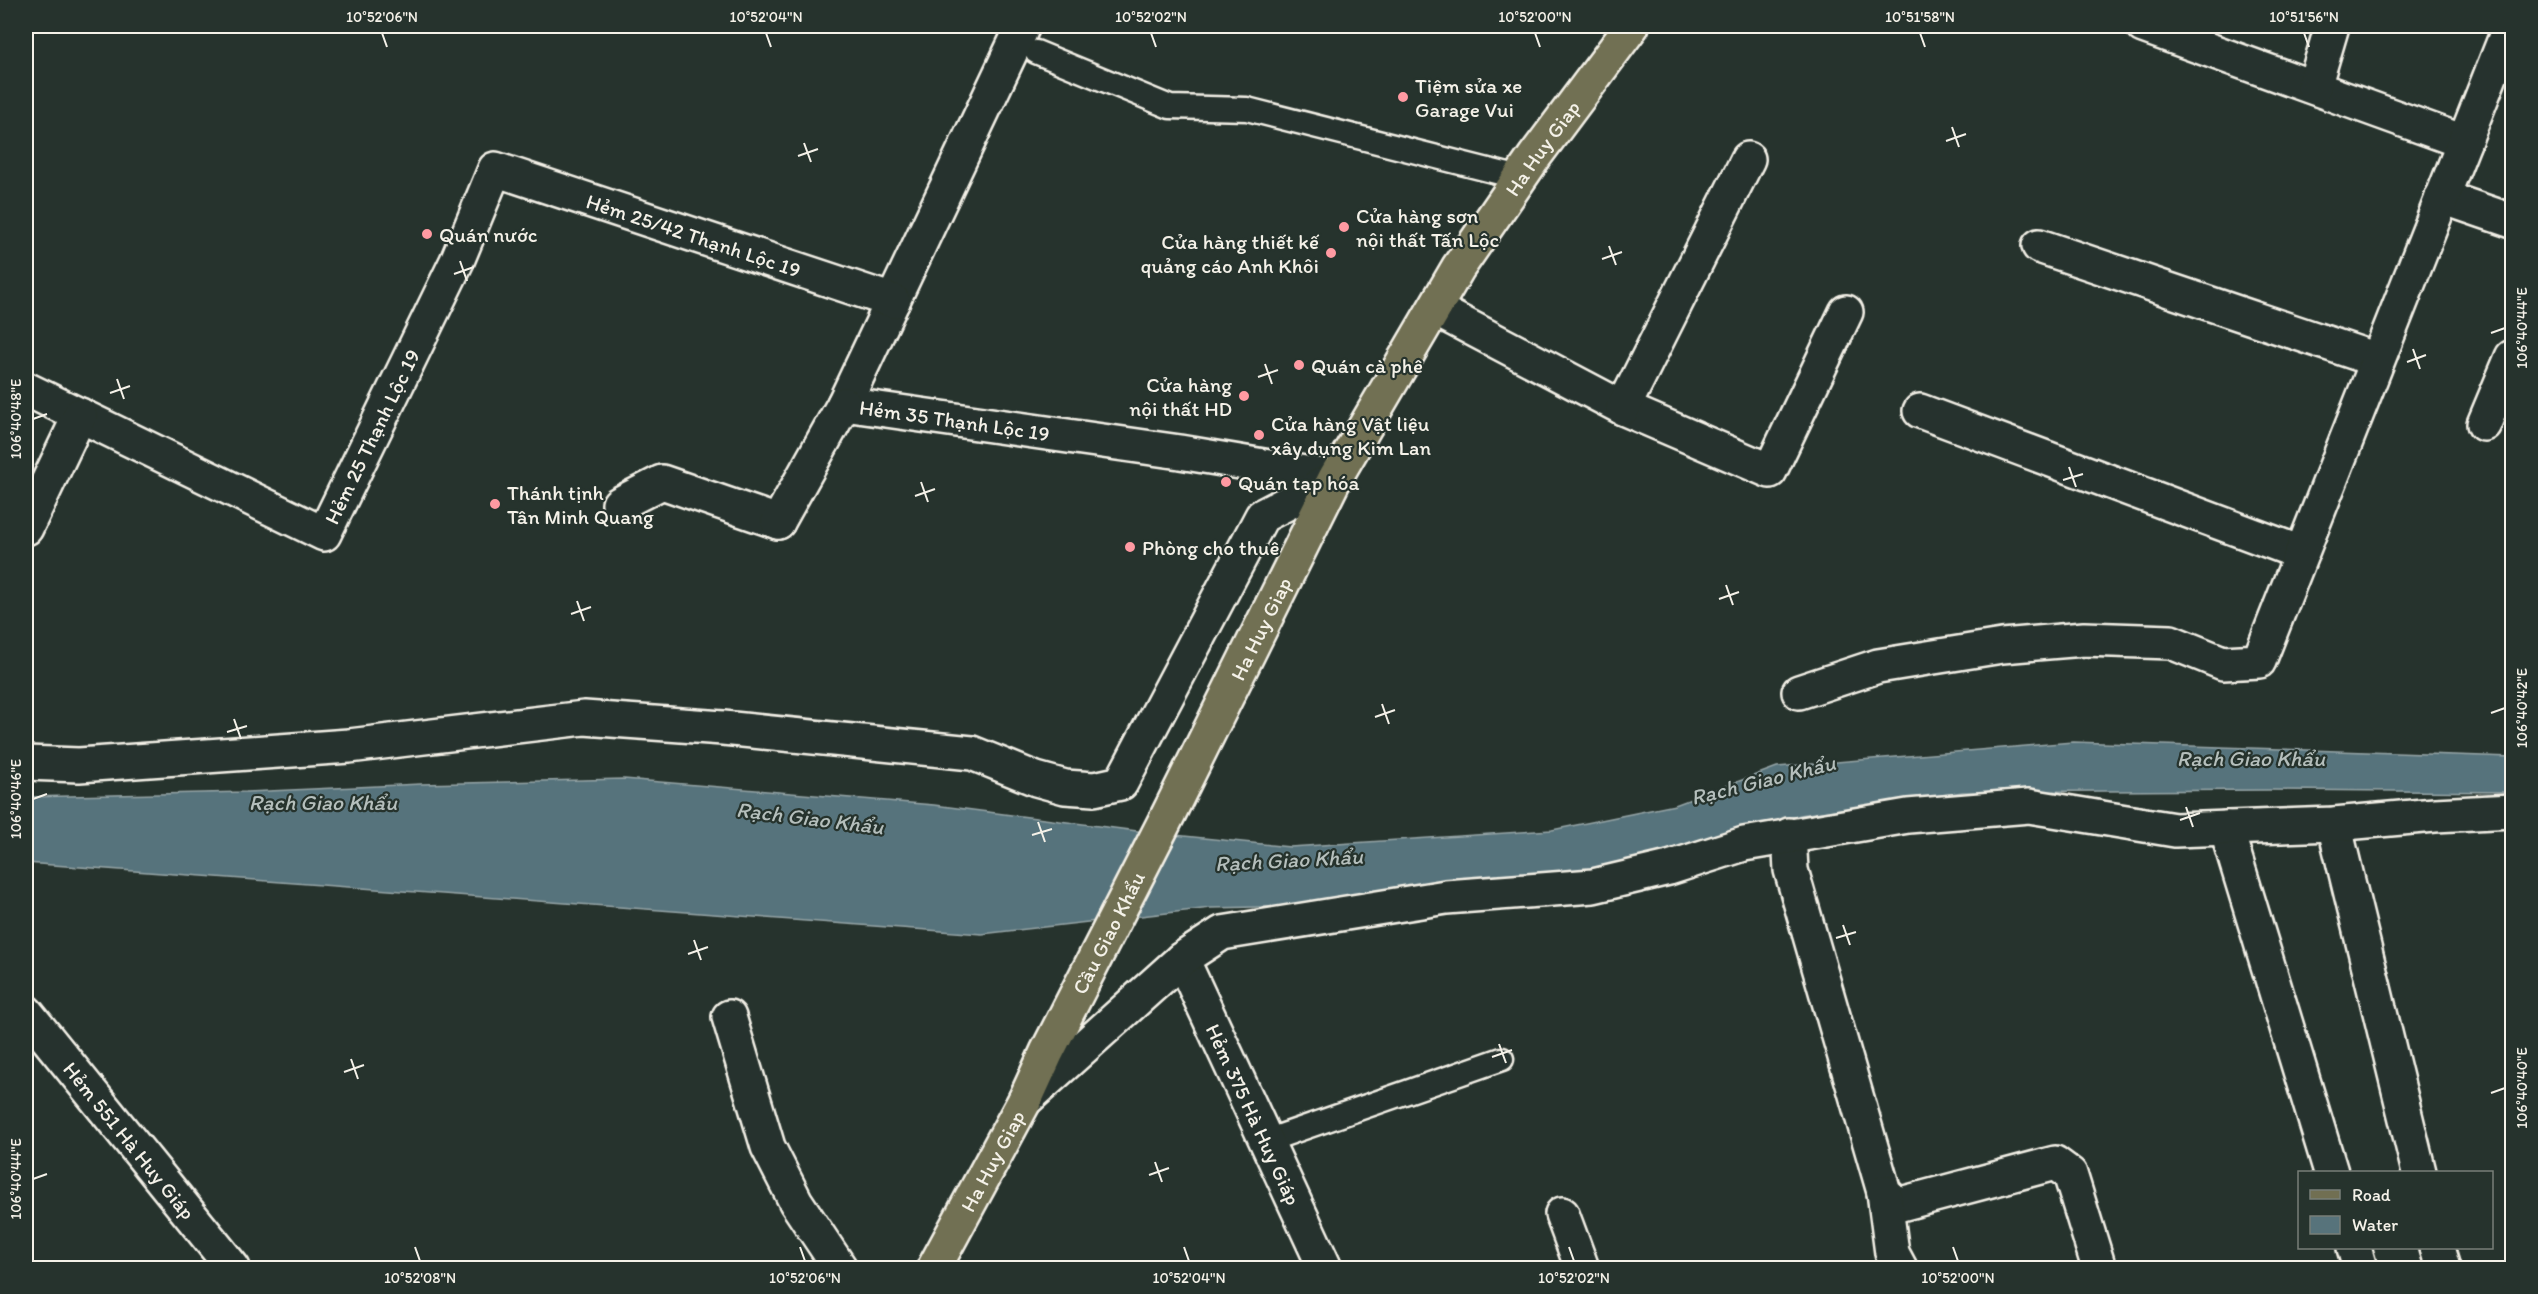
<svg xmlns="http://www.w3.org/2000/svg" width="2538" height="1294" font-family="Itim,sans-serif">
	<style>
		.water { fill: #57737b; stroke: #96a5a7; stroke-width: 1.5 }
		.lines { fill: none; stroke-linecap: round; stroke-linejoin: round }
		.service-casing { stroke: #f4f1e8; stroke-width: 27 }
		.pedestrian-casing { stroke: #f4f1e8; stroke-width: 38 }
		.minor-casing { stroke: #f4f1e8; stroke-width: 38 }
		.primary-casing { stroke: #f4f1e8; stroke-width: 38 }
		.service { stroke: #26332d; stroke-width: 22 }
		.pedestrian { stroke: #26332d; stroke-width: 33 }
		.minor { stroke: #26332d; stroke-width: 33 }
		.primary { stroke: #716f52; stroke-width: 33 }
		.ticks { fill: none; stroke: #f4f1e8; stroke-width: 2 }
		.poi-dot { fill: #ff9aa2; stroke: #26332d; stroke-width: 2 }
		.labels { text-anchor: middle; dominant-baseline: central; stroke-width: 4.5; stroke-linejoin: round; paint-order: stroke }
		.poi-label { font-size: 21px; fill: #f4f1e8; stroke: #26332d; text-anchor: start }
		.street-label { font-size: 21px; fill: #f4f1e8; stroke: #26332d }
		.water-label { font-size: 22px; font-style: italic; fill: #b5bfbc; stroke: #26332d }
		.neatline { fill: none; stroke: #f4f1e8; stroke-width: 2 }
		.ticks-label { font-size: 15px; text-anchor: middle; fill: #f4f1e8 }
	</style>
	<rect width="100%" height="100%" fill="#26332d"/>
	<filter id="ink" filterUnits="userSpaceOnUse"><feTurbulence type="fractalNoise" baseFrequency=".0167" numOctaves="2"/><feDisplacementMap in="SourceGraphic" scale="12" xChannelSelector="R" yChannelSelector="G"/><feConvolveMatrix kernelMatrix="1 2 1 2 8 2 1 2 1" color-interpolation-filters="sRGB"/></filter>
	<g filter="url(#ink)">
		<path class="water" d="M2073 742 2512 757V792L2269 790 1963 792 1800 815 1645 870 1353 905 1211 908 982 934 26 863V797L246 792 421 784 624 779 934 805 1145 832 1290 847 1552 830 1675 805 1777 767Z"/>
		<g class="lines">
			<g class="service-casing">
				<path id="service" d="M1036 52 1170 107 1247 109 1520 178
					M1266 1141 1502 1059"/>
			</g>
			<g class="pedestrian-casing">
				<path id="pedestrian" d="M619 504 662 482 778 522"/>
			</g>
			<g class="minor-casing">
				<g id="minor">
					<path id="s1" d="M1023 26 844 404 1180 452 1335 478"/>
					<path d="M2143 26 2464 142"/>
					<path d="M2314 87 2332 26"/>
					<path d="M2442 197 2512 221"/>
					<path d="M2039 246 2377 360"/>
					<path d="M1435 309 1623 408 1770 471 1846 312"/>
					<path id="s2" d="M26 389 324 534 457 261 495 169 893 301"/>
					<path d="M1623 408 1748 159"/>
					<path d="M1920 411 2301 553"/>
					<path d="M2484 424 2512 357"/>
					<path d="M778 522 844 404"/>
					<path d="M26 528 80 415"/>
					<path d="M1799 692 1878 666 2002 646 2084 639 2171 642 2223 663 2259 661 2510 26"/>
					<path d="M26 763 79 765 349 746 584 718 723 728 972 753 1036 779 1065 787 1094 789 1121 783 1262 516 1335 478"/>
					<path d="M2334 824 2419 1172"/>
					<path d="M2226 828 2331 1172"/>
					<path d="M1789 835 1791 870 1884 1192 1897 1205 2055 1163 2070 1174 2099 1268"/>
					<path id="s3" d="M1182 959 1325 1268"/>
					<path id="s4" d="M26 1012 233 1268"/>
					<path d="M729 1017 768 1147 796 1202 840 1268"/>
					<path d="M1025 1100 1182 959 1222 933 1446 897 1593 886 1669 868 1744 844 1908 816 2029 806 2175 830 2334 824 2435 815 2512 811"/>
					<path d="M1884 1192 1892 1253 1900 1268"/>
					<path d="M1562 1214 1582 1268"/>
					<path d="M2354 1248 2360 1268"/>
					<path d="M2437 1248 2443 1268"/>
				</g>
			</g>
			<g class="primary-casing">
				<g id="primary">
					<path id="s5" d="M934 1268 1025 1100 1047 1052 1169 813 1335 478 1458 268 1535 156 1632 26"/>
				</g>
			</g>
			<use href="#service" class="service"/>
			<use href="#pedestrian" class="pedestrian"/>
			<use href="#minor" class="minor"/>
			<use href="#primary" class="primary"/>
		</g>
	</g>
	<path class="ticks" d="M382 33 387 47M766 33 771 47M1151 33 1156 47M1535 33 1540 47M1920 33 1925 47M2304 33 2309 47M1952 127 1959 147M1946 141 1966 134M804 143 811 162M798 156 818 149M1609 246 1616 265M1602 259 1622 252M460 261 467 281M454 274 474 267M2491 333 2505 328M2413 349 2420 369M2407 362 2426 355M1265 364 1272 384M1258 377 1278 370M117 379 124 399M110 393 130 386M33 419 47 414M2069 467 2076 487M2063 480 2083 474M921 482 928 502M915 496 935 489M1726 585 1733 605M1719 599 1739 592M577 601 584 621M571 614 591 607M1382 704 1389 724M2491 713 2505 708M1375 717 1395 710M234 719 241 739M227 732 247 726M33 799 47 794M2186 807 2193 827M2180 820 2200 813M1038 822 1045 842M1032 835 1052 829M1843 925 1850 945M1836 938 1856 932M694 940 701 960M688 954 708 947M1499 1044 1506 1063M1492 1057 1512 1050M351 1059 358 1079M344 1072 364 1065M2491 1093 2505 1088M1155 1162 1162 1182M1149 1175 1169 1168M33 1179 47 1174M415 1247 420 1261M800 1247 805 1261M1184 1247 1189 1261M1569 1247 1574 1261M1953 1247 1958 1261"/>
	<g class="poi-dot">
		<circle cx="1403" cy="97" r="6"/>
		<circle cx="1344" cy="227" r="6"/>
		<circle cx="427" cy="234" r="6"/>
		<circle cx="1331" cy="253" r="6"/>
		<circle cx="1299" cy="365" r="6"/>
		<circle cx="1244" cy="396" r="6"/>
		<circle cx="1259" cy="435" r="6"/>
		<circle cx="1226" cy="482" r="6"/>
		<circle cx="495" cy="504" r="6"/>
		<circle cx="1130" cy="547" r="6"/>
	</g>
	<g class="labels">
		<g class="poi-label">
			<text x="1415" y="85">Tiệm sửa xe<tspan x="1415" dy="24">Garage Vui</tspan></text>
			<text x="1356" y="215">Cửa hàng sơn<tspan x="1356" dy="24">nội thất Tấn Lộc</tspan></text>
			<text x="439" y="234">Quán nước</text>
			<text x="1319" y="241" text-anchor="end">Cửa hàng thiết kế<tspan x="1319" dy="24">quảng cáo Anh Khôi</tspan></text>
			<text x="1311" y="365">Quán cà phê</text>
			<text x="1232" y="384" text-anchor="end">Cửa hàng<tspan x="1232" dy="24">nội thất HD</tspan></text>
			<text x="1271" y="423">Cửa hàng Vật liệu<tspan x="1271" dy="24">xây dụng Kim Lan</tspan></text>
			<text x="1238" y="482">Quán tạp hóa</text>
			<text x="507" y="492">Thánh tịnh<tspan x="507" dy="24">Tân Minh Quang</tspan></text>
			<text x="1142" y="547">Phòng cho thuê</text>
		</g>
		<g class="street-label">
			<text stroke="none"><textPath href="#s5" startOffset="1276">Ha Huy Giap</textPath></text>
			<text stroke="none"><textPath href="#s2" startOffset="944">Hẻm 25/42 Thạnh Lộc 19</textPath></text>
			<text stroke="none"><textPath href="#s1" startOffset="530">Hẻm 35 Thạnh Lộc 19</textPath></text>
			<text stroke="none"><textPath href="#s2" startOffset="440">Hẻm 25 Thạnh Lộc 19</textPath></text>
			<text stroke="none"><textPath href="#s5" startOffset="718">Ha Huy Giap</textPath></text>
			<text stroke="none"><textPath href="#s5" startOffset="378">Cầu Giao Khẩu</textPath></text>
			<text stroke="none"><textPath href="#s3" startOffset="171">Hẻm 375 Hà Huy Giáp</textPath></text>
			<text stroke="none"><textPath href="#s4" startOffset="165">Hẻm 551 Hà Huy Giáp</textPath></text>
			<text stroke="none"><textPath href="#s5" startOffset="122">Ha Huy Giap</textPath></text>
		</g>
		<g class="water-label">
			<text x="2251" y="758">Rạch Giao Khẩu</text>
			<text transform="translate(1763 780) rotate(-14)">Rạch Giao Khẩu</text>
			<text x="323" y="802">Rạch Giao Khẩu</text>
			<text transform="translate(810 818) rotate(7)">Rạch Giao Khẩu</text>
			<text transform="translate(1289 860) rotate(-3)">Rạch Giao Khẩu</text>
		</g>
	</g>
	<rect width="2538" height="1294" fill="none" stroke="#26332d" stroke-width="66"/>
	<rect x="2298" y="1171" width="195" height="78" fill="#26332d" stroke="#787f78" stroke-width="1.5"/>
	<rect x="2310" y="1190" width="30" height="9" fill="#716f52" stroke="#787f78" stroke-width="1.5"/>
	<text x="2352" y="1201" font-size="18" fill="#f4f1e8">Road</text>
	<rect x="2310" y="1216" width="30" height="18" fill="#57737b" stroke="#787f78" stroke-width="1.5"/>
	<text x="2352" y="1231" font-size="18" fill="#f4f1e8">Water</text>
	<rect x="33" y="33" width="2472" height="1228" class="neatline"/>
	<g class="ticks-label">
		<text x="382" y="22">10°52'06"N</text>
		<text x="766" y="22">10°52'04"N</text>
		<text x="1151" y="22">10°52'02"N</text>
		<text x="1535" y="22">10°52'00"N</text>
		<text x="1920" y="22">10°51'58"N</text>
		<text x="2304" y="22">10°51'56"N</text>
		<text transform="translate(2522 328) rotate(-90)" y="5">106°40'44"E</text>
		<text transform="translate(16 419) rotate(-90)" y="5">106°40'48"E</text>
		<text transform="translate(2522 708) rotate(-90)" y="5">106°40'42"E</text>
		<text transform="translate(16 799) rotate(-90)" y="5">106°40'46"E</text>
		<text transform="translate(2522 1088) rotate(-90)" y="5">106°40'40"E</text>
		<text transform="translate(16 1179) rotate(-90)" y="5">106°40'44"E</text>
		<text x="420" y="1283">10°52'08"N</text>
		<text x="805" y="1283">10°52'06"N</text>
		<text x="1189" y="1283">10°52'04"N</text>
		<text x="1574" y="1283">10°52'02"N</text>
		<text x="1958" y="1283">10°52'00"N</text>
	</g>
</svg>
